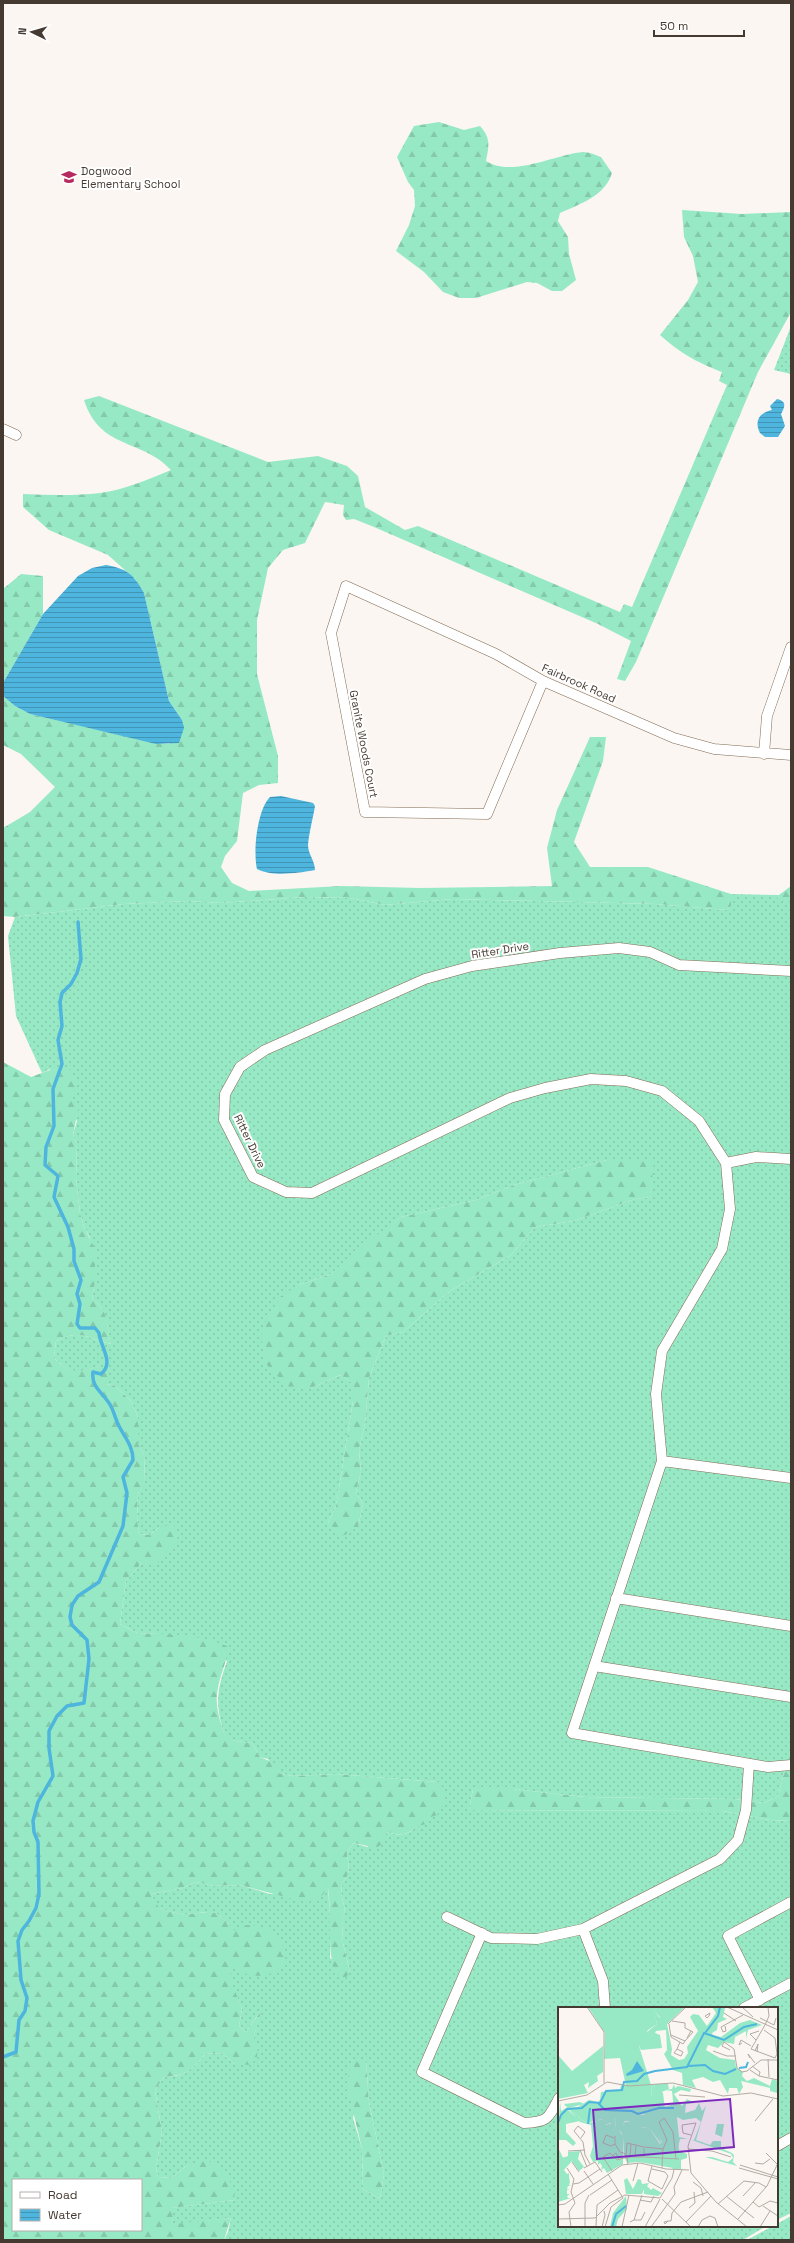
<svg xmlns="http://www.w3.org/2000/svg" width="794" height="2243" font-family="'Space Grotesk',sans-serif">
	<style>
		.grass { fill: url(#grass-dots); fill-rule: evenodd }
		.forest { fill: url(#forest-firs); fill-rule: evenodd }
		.water { fill: url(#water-rules) }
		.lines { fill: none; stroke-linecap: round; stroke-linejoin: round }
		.stream { stroke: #4db5de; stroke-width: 3.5 }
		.street-casing { stroke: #826b54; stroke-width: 11 }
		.street { stroke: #fff; stroke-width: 10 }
		.labels { text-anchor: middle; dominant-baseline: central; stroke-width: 4; stroke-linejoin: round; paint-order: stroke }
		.poi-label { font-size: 11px; fill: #453a31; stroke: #fff; text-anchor: start }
		.street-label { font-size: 11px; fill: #453a31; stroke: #fff }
		.inset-river { fill: none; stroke: #4db5de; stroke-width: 2 }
		.inset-road { fill: none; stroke: #b2aba4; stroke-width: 1 }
		.view { fill: #7b2cbf; fill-opacity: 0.15; stroke: #7b2cbf; stroke-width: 2 }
		.inset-edge { fill: none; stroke: #453a31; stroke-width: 2 }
	</style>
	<defs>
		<pattern id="grass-dots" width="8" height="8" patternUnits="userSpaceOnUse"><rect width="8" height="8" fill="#97e9c5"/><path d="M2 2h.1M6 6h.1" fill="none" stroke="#84c9aa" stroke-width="1.8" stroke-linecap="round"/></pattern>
		<pattern id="forest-firs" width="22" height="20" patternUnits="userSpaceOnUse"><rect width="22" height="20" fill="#97e9c5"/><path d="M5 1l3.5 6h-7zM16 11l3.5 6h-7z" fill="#84c9aa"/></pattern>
		<pattern id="water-rules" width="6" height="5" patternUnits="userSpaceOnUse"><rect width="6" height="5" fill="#4db5de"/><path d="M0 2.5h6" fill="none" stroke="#4294b5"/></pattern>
	</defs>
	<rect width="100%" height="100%" fill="#fbf6f1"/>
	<path class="grass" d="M791 326V374L774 370Z
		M731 894 779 895 778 899H791V1763L785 1769 778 1796 764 1803 735 1799 585 1797 513 1789H473L469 1810 722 1811 770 1820 791 1821V2213L777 2220V2008H559V2226H766L743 2240H224L228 2232 231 2218 173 2225 171 2208 235 2200 188 2165 171 2178 158 2177 156 2168 162 2132 155 2090 164 2077C184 2077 193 2068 206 2054L221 2053 235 2064 253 2040 260 2012 246 2032 239 2026 242 2009 229 1978 235 1932C213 1906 216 1912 186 1914 178 1915 167 1910 158 1908L151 1894 183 1888 196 1882 214 1886 240 1885 270 1894 328 1888 331 1928 330 1958 350 1972 343 1943 342 1920 345 1910 341 1893 342 1883 347 1877 349 1870 347 1852 354 1843 367 1847 388 1832C419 1846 429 1802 438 1782L336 1774 292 1776 278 1773 268 1759 260 1757 252 1743 235 1741 225 1737C215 1704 216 1693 227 1661L157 1633 139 1634 120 1624 126 1580 142 1563 160 1527 149 1535 139 1534 137 1518 138 1494 145 1481 144 1455 138 1443V1417L131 1401 115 1386 107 1384 98 1366C76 1374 70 1374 54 1358L56 1341C80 1329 87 1338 111 1344 105 1325 110 1312 92 1299L95 1283 90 1238 84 1227 80 1213 76 1178 77 1144 73 1135 77 1121 50 1069 42 1073 16 1016 8 936 15 917 124 904 188 901 221 903 305 897 350 898 385 905 452 899 656 904 726 910 731 906ZM607 1160H653L650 1197 635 1199 574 1221 535 1227 511 1255 450 1291 403 1332 386 1336 369 1378 365 1423 359 1450 361 1472 356 1492 363 1504 358 1527 328 1523 336 1506 353 1401V1383L340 1375 311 1388 299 1285 331 1274 401 1217 476 1200 514 1185ZM366 2061 369 2102 384 2174 380 2199 363 2189 362 2149 353 2118Z
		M791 2216V2240H747L773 2226H777V2224Z"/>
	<path class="forest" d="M439 122 464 130 480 126C491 138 489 146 486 161 512 178 556 154 583 152 589 152 596 155 601 157L612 173C605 196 580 204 560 213L558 221 568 237 569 254 576 280 562 291H552L537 283 527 282 476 298H459L443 292 424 272 396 251 409 225 415 206 414 190 408 182 397 157 414 126Z
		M682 210 742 214 791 212V312L758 372 636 662 625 681 617 679 631 641 598 624 374 527 354 519 346 520 343 515 344 505 325 502 305 543 283 550 268 568 257 620V674L278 756V783L259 785 243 793 237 841 225 856 221 867 232 883 249 891 341 886 420 888 552 886 547 848 557 810 590 737H606L603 761 574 842 590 867H648L731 894V906L726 910 656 904 452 899 385 905 350 898 305 897 221 903 188 901 124 904 15 917 3 916V828L30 812 55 787 21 754 3 745V696L15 706 30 714 155 743 169 744 182 720 169 701 144 593 135 579 108 555 49 530 23 507V494C49 495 74 496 100 493 124 490 149 479 171 470 141 438 100 450 84 400L99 396 268 462 318 456 347 466 358 476 365 507 405 530 418 526 620 612 624 604 632 607 727 385 719 381 722 372C696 362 680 353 660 335L688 300 698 282 693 256 684 237Z
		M21 574 43 576V614L3 683V589Z
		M791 886V899H778L779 895Z
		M3 1062 31 1077 58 1067 72 1070 77 1086 71 1098 78 1109 73 1135 77 1144 76 1178 80 1213 84 1227 95 1249V1283L92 1299C111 1313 105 1324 111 1344 87 1338 80 1329 56 1341L54 1358C70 1374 77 1373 98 1366L109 1372 107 1384 115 1386 131 1401 138 1417V1443L144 1455 145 1482 138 1494 137 1518 139 1534 149 1535 160 1527 174 1525 178 1540 158 1563H142L126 1580 120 1624 139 1634 157 1633 207 1639 227 1646C227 1665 221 1671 218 1688 214 1704 220 1721 225 1736L235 1741 252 1743 260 1757 279 1765 278 1773 292 1776 336 1774 438 1782 445 1788 443 1804 437 1815 431 1817 427 1824C411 1825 409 1841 388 1832L383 1837 382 1844 376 1848 354 1843 347 1852 349 1870 347 1877 342 1883 341 1893 345 1910 342 1920 343 1943 350 1972 344 1980 335 1975C327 1948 332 1917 328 1888L319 1899 305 1902 240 1885 214 1886 196 1882 183 1888 151 1894 159 1908C167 1910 178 1915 186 1914 217 1912 212 1906 235 1931 239 1929 244 1926 248 1925 278 1924 302 1962 269 1974 260 1977 251 1976 242 1972 238 1970 235 1964 232 1961L230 1978 242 2009 239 2026 246 2032 261 2011 253 2040 258 2043 257 2057 251 2065 235 2064 221 2053 206 2054C192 2069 186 2076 164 2077L155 2090 162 2132 156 2168 158 2177 171 2178 188 2165 205 2159C224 2169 232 2178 235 2200L172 2208 173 2224 231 2218 224 2240H3ZM13 2180H141V2230H13Z
		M607 1160H654L650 1197 635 1199 574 1221 535 1227 511 1255 450 1291 403 1332 386 1336 369 1378 365 1423 359 1450 361 1472 356 1492 363 1504 358 1527 343 1536 328 1523 336 1506 353 1401V1383L340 1375 311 1388 287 1386 264 1362 261 1330 280 1297 299 1285 331 1274 355 1251 401 1217 476 1200 514 1185Z
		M791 1763V1821L770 1820 722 1811 469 1810 473 1789H513L585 1797 735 1799 764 1803 778 1796 785 1769Z
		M351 2060H366L369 2102 384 2174 380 2199 363 2189 362 2149 347 2086Z"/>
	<path class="water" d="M777 399C787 401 785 407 781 414L785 426 778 437H765L760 433C754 421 759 413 772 410L770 406Z
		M106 565C128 569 133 574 144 593L169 701 182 720 184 728 179 743 156 744 30 714 15 706 3 696V683L43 614 78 576 92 568Z
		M281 796 313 803 315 806C313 818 309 833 308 845 308 854 315 861 315 870 298 873 273 877 257 869 253 852 257 810 270 797Z"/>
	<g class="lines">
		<path class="stream" d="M3 2057 16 2052 19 2020 25 2011 27 1998 21 1980 18 1941 22 1930 29 1921 36 1908 39 1894 38 1842 34 1832 33 1821 38 1802 53 1776 49 1748V1731L57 1716 67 1706 84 1703 89 1659 87 1640 72 1625 70 1617 72 1605 78 1596 99 1582 123 1526 127 1493 123 1477 133 1460C133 1446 125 1438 119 1426 115 1419 114 1410 109 1403 102 1392 91 1387 93 1372L101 1374C115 1363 100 1346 99 1333L95 1328H80L77 1324 80 1304 77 1294 81 1280 74 1261V1249L68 1227 54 1197 58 1176 45 1165 46 1147 54 1126 53 1089 62 1064 58 1040 62 1026 60 1002 62 993 71 984 77 973 81 959 78 922"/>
		<g class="street-casing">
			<path id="street" d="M3 429 16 435
				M543 681 487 814 365 812 331 633 346 586 496 654 543 681 674 738 714 749 791 755
				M764 754 767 716 791 647
				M726 1163 756 1157 791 1159
				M662 1461 656 1394 662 1351 722 1249 730 1209 726 1163 699 1121 662 1091 626 1081 591 1079 545 1088 510 1098 312 1193 286 1192 253 1177 224 1120 225 1094 240 1067 265 1050 425 979 472 966 560 953 619 948 650 952 679 965 791 971
				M791 1478 662 1461 572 1733 768 1767 791 1765
				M616 1598 791 1626
				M594 1666 791 1697
				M447 1917 491 1938 537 1939 583 1929 720 1859 738 1840 746 1810 749 1764
				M583 1929 603 1981 605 2008
				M482 1933 422 2072 524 2123C548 2122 548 2119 559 2098
				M760 2000 728 1936 791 1902
				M744 2008 791 1983
				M777 2146 791 2138"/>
		</g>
		<use href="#street" class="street"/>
	</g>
	<defs>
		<g id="school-bare" transform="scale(1.2)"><path d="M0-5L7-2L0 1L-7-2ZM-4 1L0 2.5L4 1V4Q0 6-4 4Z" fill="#b62a60" stroke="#fff" stroke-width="2.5" paint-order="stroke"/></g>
	</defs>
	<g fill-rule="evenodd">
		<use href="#school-bare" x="69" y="177"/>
	</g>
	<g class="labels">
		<g class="poi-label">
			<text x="81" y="171">Dogwood<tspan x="81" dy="13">Elementary School</tspan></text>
		</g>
		<g class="street-label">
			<text transform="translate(579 683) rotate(24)">Fairbrook Road</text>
			<text transform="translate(364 744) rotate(79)">Granite Woods Court</text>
			<text transform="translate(500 950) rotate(-9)">Ritter Drive</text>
			<text transform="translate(250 1141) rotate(64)">Ritter Drive</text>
		</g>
	</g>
	<g transform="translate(558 2007)">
		<rect width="220" height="220" fill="#fbf6f1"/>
		<path d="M30 0H127L109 17 96 4 99 17 90 23 81 39 93 78 68 79 62 51 46 52 47 26ZM99 77H110L111 82 94 89 93 80ZM22 95 26 97 11 101 24 113 31 116 45 112 48 118 55 116 57 111 58 122H54L61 123 64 128 65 118 67 115 73 114V107L86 108 89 102 90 105 116 97 122 152 115 161 81 155 69 156 66 148 65 130V157L49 166 46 161 43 163 44 159 42 156 40 158V154L35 155 32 149 35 139 33 118 22 115 6 97ZM95 117 104 135 102 137 92 122 82 120H89ZM22 144 20 152 26 160 21 164 14 154 6 163 9 167 11 166V170H14H11L12 175 15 174 12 175 11 178 13 179H10L9 182 12 183H9V187H12L9 189 10 191H13L0 195 1 152 10 149V145Z" fill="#97e9c5" fill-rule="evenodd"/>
		<path d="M154 0 167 1 165 10 169 12 160 16 159 23 154 26 155 28 163 30 182 16 192 13 204 18 190 23 188 32V24L177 30 176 37 166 35 160 41 150 38 148 43 162 51 177 53 178 60 185 65 184 69 189 74 196 71 212 79 214 72 220 74 219 86 212 84V81L183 74 185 80 181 87 179 81H171L170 87 162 73 155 75 145 70 134 73 138 81 125 78 124 66 115 63 106 47 109 43 108 23 98 24 97 26 102 28 104 41 83 43 81 39 83 30 99 17 95 2 101 10 112 12 109 17 114 42 113 48 121 53 126 52 130 46 129 40 140 24 132 10 135 7 141 8 149 19 158 6ZM45 39V65L39 69 40 74 30 81 31 75 26 78 30 86 0 92V48L14 64ZM99 77 93 80 94 89 103 84 105 86 107 102 90 105 89 102 87 107 79 108V111L73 108V114H67L65 118V128L61 123H53L58 122 57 111 54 119 53 116 47 118 45 112 40 113V117L38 114V117L35 114 31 116 24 113 11 101 20 100 31 93 40 95 42 93 43 85 62 83 63 78ZM116 77 117 81 120 79 133 82 132 85 123 83 116 87 124 99 129 92 137 96 128 97 127 106 137 103 141 96 144 104 148 99 138 133 152 138 155 134H163V141L174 146 176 148 175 155 179 159 147 150H154L170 155 175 151 173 147 134 133H136L143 115 138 111 125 113 119 110 121 130 130 132H122L120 141 114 84 107 83 114 82ZM2 94 3 104 8 101 22 114 8 117V125L18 136 15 139 8 133H0ZM90 115 94 116 100 123 104 138 92 122 80 121 89 120ZM159 117H166L164 130 157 127ZM0 140 5 151 8 150 12 155 3 154 1 158V168H5L9 171 1 174 4 177H1L3 183 0 184ZM121 144 129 147V151L123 153V162H114L121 152ZM69 171 75 182 80 172 83 173 84 177 91 176 89 179 93 183 95 181 104 186 100 189 86 187V182L84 187H68L66 173ZM68 189 69 202 60 212 58 220H52L55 206Z" fill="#97e9c5"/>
		<path d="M79 54 86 64 69 69 68 67 74 63Z" fill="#4db5de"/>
		<path class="inset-river" d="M147 26 160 9 162 0M130 59 147 58 155 64 167 67 178 62M181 61 188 60 190 55M40 96 47 103 74 104 80 107 101 101H116M0 116 3 108 9 102 24 101 31 95 42 96 48 84 64 83 66 75 79 74 86 67 97 64 129 60 146 26 166 33 186 20 199 17M30 117 32 101M54 220 58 207 68 199"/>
		<path class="inset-road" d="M29 0 46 25V76M169 0 220 23M184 0 195 10M152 6 151 9 149 11 147 9ZM166 6 178 14M202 11 216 18 218 11M114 14 127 16V21L133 24M110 17 128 0M111 17 113 30 125 37 127 34 113 28M207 18 211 9 210 0M167 19 168 24 165 25 163 20 185 8M206 23 217 31 219 47 217 51 193 42 207 18M198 33 192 27 201 24M127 34 135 25 133 24 129 31M184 36 181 38 183 33 193 39M119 42 116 46 123 49 125 45 119 42 122 35M172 43 164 39 166 35 176 42 179 61 184 65 189 64 203 53H220M155 44 169 49H178M197 44 200 37 199 45M192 51 190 47 197 56M210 52 211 70M194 59 202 65 201 69M192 63 201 69 220 73M121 88 147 90M0 94 29 88 49 75 71 79 115 76 165 89 193 86 220 92M197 114 215 92M133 128 125 126 124 118 138 116 130 139 133 166 158 195 189 220M57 129V137L62 145 68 147M23 131 27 125 20 119 16 124 25 135 27 148 32 157M56 131 48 128 45 136 53 139 57 137M87 140 105 142M105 142 109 133 101 115 106 111 115 125 118 152M130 142 154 144 173 150M22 143 29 160M10 144 27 143M208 146 219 157M54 149 58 146 61 153M72 149 73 137M77 150 78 138M86 150 121 152M14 155 21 165M197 156 205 157 212 152M182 158 220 170M9 161 16 172 13 185 17 196 11 205 13 220M26 161 37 155 44 165M104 161 105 142M181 161 220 172M94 162 107 165 110 169 104 182 90 174 94 159M26 164 35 177M54 164 45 150 52 146 59 153 66 151H69L73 150H86V140L69 136 68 148 69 151 70 157M75 174 80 156M135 175 143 181 145 189M15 177 21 176 42 162M32 188 54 173M168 189 196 211M185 189 198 175M102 191 114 171 116 163M104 192 133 220M82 193 93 195 96 189M195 195 201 200 212 194 220 196M160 197 186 174 201 176 208 180M0 198 7 197 64 158 82 156 108 162 131 163M205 199 220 209M131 201 137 196 136 185M0 212 37 211 52 196 67 188 102 191M180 212 209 179 220 156M76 213H83L87 205M110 214 107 217 106 215 110 214H113L114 206 123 195 150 185M72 215 76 213 84 188M128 215 153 189M27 220V196L31 188M38 220 39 198 60 183M44 220 47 208 46 204M47 220 53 200 65 191 50 167M64 220 71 188M87 220 102 192M93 220 117 187 116 180 124 163M140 220 144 213 152 209 157 211 160 220M202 220 212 204"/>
		<path class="view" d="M172 92 176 140 39 152 35 103Z"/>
		<rect width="220" height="220" class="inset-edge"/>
	</g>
	<rect width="794" height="2243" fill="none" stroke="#453a31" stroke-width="8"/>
	<rect x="12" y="2179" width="130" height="52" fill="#ffffff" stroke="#b5b0ad"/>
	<rect x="20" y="2192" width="20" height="6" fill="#ffffff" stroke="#b5b0ad"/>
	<text x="48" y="2199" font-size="12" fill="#453a31">Road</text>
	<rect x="20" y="2209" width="20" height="12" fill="url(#water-rules)" stroke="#b5b0ad"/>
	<text x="48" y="2219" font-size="12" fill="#453a31">Water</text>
	<g transform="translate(32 32) rotate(275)" stroke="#ffffff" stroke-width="3" paint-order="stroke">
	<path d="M0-3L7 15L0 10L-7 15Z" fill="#453a31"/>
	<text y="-6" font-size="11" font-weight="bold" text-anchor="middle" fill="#453a31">N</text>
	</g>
	<path d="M654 30v6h90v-6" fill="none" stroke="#453a31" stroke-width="2"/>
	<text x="660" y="30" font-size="12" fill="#453a31" stroke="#ffffff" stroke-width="3" paint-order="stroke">50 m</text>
</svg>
